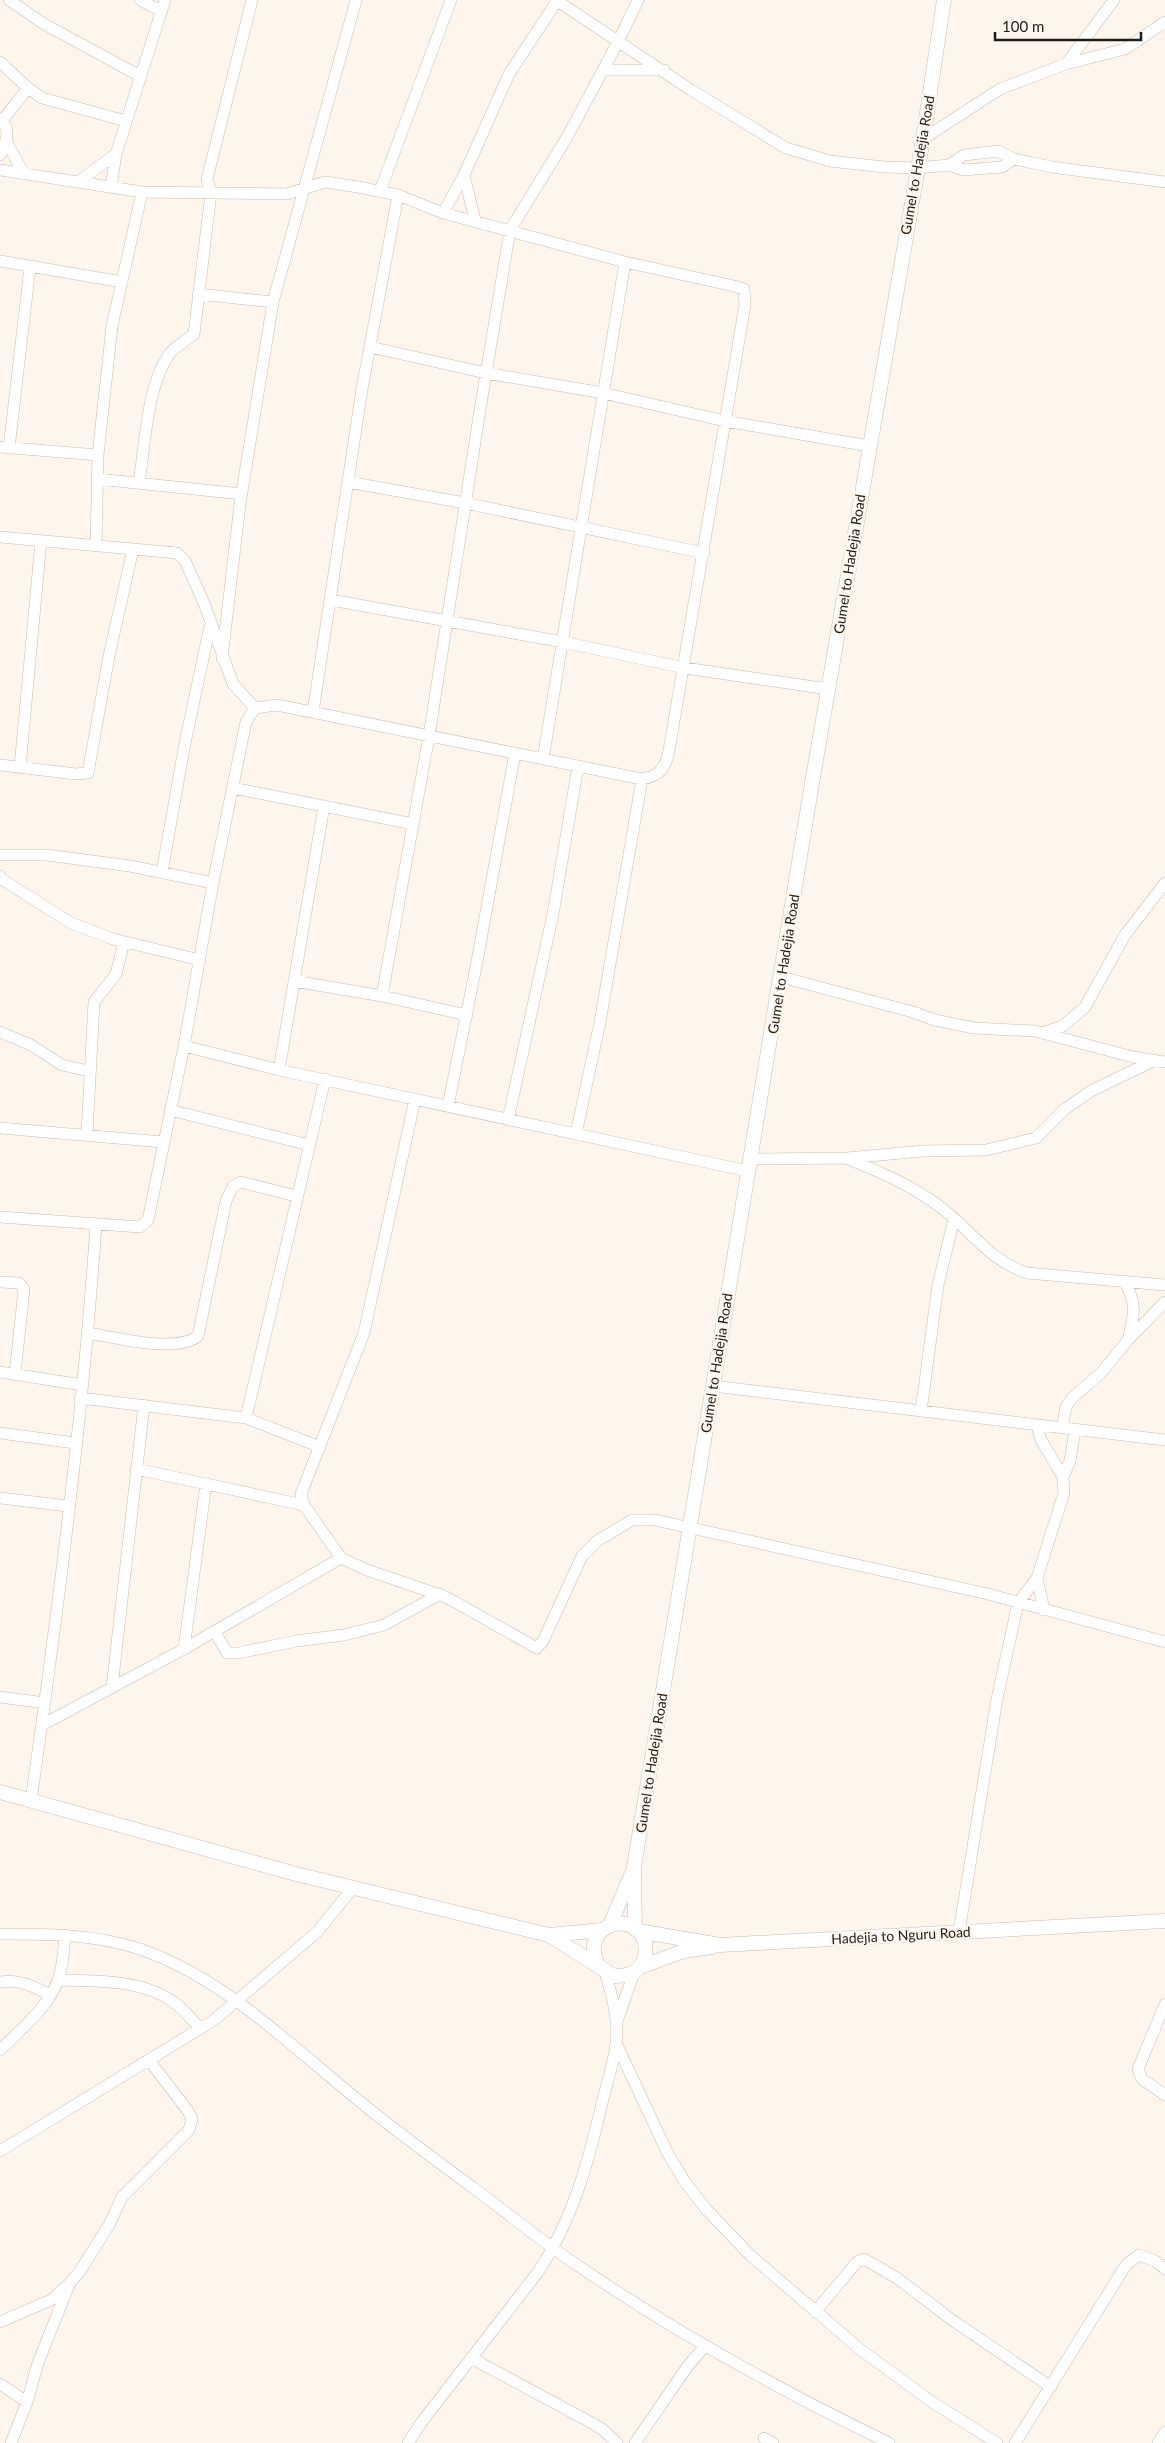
<svg xmlns="http://www.w3.org/2000/svg" width="1165" height="2443" font-family="Lato,sans-serif">
	<style>
		.lines { fill: none; stroke-linecap: round; stroke-linejoin: round }
		.minor-casing { stroke: #c7bdb2; stroke-width: 12 }
		.major-casing { stroke: #c7bdb2; stroke-width: 15 }
		.minor { stroke: #fff; stroke-width: 11 }
		.major { stroke: #fff; stroke-width: 14 }
		.labels { text-anchor: middle; dominant-baseline: central; stroke-width: 5; stroke-linejoin: round; paint-order: stroke }
		.street-label { font-size: 14px; fill: #1f1c18; stroke: #fef6ed }
	</style>
	<rect width="100%" height="100%" fill="#fef6ed"/>
	<g class="lines">
		<g class="minor-casing">
			<path id="minor" d="M9 0 44 24 140 76
				M140 0 161 11
				M556 0 691 90 786 148 830 161 884 167 917 168 949 165 963 170 1002 167 1014 159
				M0 62 28 88 42 98 126 121
				M1066 64 1114 0
				M603 70H664
				M0 119C12 129 6 143 0 155
				M2 121 28 88
				M923 139 1000 89 1066 64 1125 49 1165 22
				M6 141 24 174
				M949 165 964 155 998 151 1014 159 1052 167 1165 182
				M0 170 142 192 287 194 325 182 358 187 398 195 443 213 625 262 734 286 744 289 745 305 668 756C663 771 658 776 642 779L277 705 255 708 246 722 213 883 184 1046 148 1220 140 1227 0 1217
				M464 175 475 220
				M78 182 116 154
				M111 187 116 154 165 0
				M380 191 451 0
				M443 213 464 175 509 74 557 1
				M0 261 122 282
				M198 294 273 302
				M370 347 486 373 603 393 725 421 869 446
				M0 447 98 455
				M9 448 30 267
				M98 479 242 494
				M348 482 465 503 704 553
				M139 483C145 444 147 385 170 353 176 346 187 340 194 334L211 193 207 179 252 0
				M0 537 177 553 185 561 204 603 233 684 255 708
				M96 546 98 455 112 326 142 192
				M331 600 563 642 685 668 828 689
				M222 658 240 504 273 302 356 0
				M313 712 362 389 398 195
				M543 759 625 262
				M0 765 76 774 88 773 109 656 133 549
				M20 767 41 541
				M233 788 413 824
				M0 855H47L130 866 213 883
				M162 872 185 743 210 626
				M0 876 3 880 71 923 113 939 200 960
				M781 977 913 1012 935 1020 974 1028 1035 1031 1133 1057 1165 1062
				M294 981 382 996 467 1015
				M382 996 429 736 480 410 510 230 566 139 618 42 638 0
				M0 1032 31 1045 62 1065 89 1071
				M1042 1033 1063 1026 1085 1007 1125 935 1165 883
				M184 1046 279 1070 748 1171
				M279 1070 324 806
				M415 1099 364 1333 301 1494 304 1505 341 1558 367 1570 446 1597 537 1648 543 1641 582 1556 597 1541 632 1520H655L988 1594 1165 1642
				M448 1106 476 967 515 753
				M170 1110 309 1145
				M508 1120 553 914 578 766
				M0 1128 163 1142
				M87 1134 94 1002 116 974 124 942
				M576 1134 600 1022 642 779
				M750 1159 847 1158 923 1151 986 1150 1036 1138 1065 1109 1091 1091 1155 1060
				M848 1159C886 1174 924 1191 955 1219 980 1242 993 1261 1027 1273L1165 1285
				M1124 1281C1138 1305 1134 1315 1128 1340
				M0 1282 19 1283 24 1289 15 1374
				M88 1333C115 1337 176 1354 198 1336L226 1201 233 1186 241 1182 296 1196
				M0 1372 82 1385
				M713 1386 1165 1440
				M80 1398 246 1418 320 1447
				M921 1411 938 1285 954 1219
				M246 1418 325 1079
				M1037 1426 1041 1440 1063 1477
				M1062 1428 1066 1407 1072 1398 1101 1373 1128 1340 1165 1302
				M0 1433 75 1443
				M136 1469 304 1505
				M0 1498 68 1506
				M1037 1578 1044 1610
				M215 1632 227 1653H239L296 1641 344 1635 384 1625 440 1594
				M184 1649 206 1484
				M112 1688 144 1405
				M0 1697 45 1703
				M42 1725 184 1649 341 1558
				M31 1801C58 1610 83 1417 96 1224
				M959 1932 997 1699 1018 1603 1037 1578 1064 1493 1063 1477 1070 1461 1075 1430
				M0 1934C47 1934 94 1934 140 1949 224 1978 290 2045 358 2100 397 2132 438 2162 479 2192 512 2217 545 2244 580 2267 678 2334 782 2391 889 2443
				M58 1980C96 1981 143 1979 175 2003 184 2010 192 2020 200 2028
				M0 1982C19 1979 33 1986 50 1995
				M1165 2004 1138 2069 1142 2079 1165 2095
				M617 2021 634 1973
				M616 2043 668 2154 685 2182 706 2209 751 2256 861 2350 932 2402 997 2443
				M0 2050C21 2029 52 2005 60 1974 63 1962 64 1948 65 1935
				M0 2151 214 2020 316 1933 353 1888
				M815 2312 857 2262 864 2259 897 2278 952 2320 1051 2387
				M0 2322 51 2300 70 2283 80 2271 109 2225 122 2197 189 2130 192 2119 188 2111 149 2060
				M471 2358 590 2422 602 2429 617 2443
				M0 2384 27 2402
				M764 2438 773 2443
				M11 2443 27 2402 38 2363 69 2285
				M408 2443 421 2423 538 2272C573 2220 588 2163 602 2103 607 2083 614 2063 616 2043 619 2019 612 1995 605 1972
				M635 2443 687 2367 704 2347
				M1015 2443 1126 2265 1139 2255 1155 2261 1165 2269
				M1158 2443 1165 2432"/>
		</g>
		<g class="major-casing">
			<path id="major" d="M0 1792 296 1874 549 1935 614 1976C627 1976 637 1974 643 1962 646 1956 646 1950 645 1943 635 1907 578 1925 598 1965
				M610 1925 632 1873
				M635 1929 634 1867 811 789 923 139 944 0
				M638 1931 720 1945 1165 1921
				M549 1935 602 1930
				M640 1967 684 1951 712 1947"/>
		</g>
		<use href="#minor" class="minor"/>
		<use href="#major" class="major"/>
	</g>
	<g class="labels">
		<g class="street-label">
			<text transform="translate(917 165) rotate(-80)">Gumel to Hadejia Road</text>
			<text transform="translate(849 564) rotate(-81)">Gumel to Hadejia Road</text>
			<text transform="translate(783 964) rotate(-81)">Gumel to Hadejia Road</text>
			<text transform="translate(716 1363) rotate(-81)">Gumel to Hadejia Road</text>
			<text transform="translate(651 1763) rotate(-81)">Gumel to Hadejia Road</text>
			<text transform="translate(901 1935) rotate(-3)">Hadejia to Nguru Road</text>
		</g>
	</g>
	<path d="M995 32v8h146v-8" fill="none" stroke="#1f1c18" stroke-width="2.5"/>
	<text x="1002" y="32" font-size="15" fill="#1f1c18" stroke="#fef6ed" stroke-width="4" paint-order="stroke">100 m</text>
</svg>
